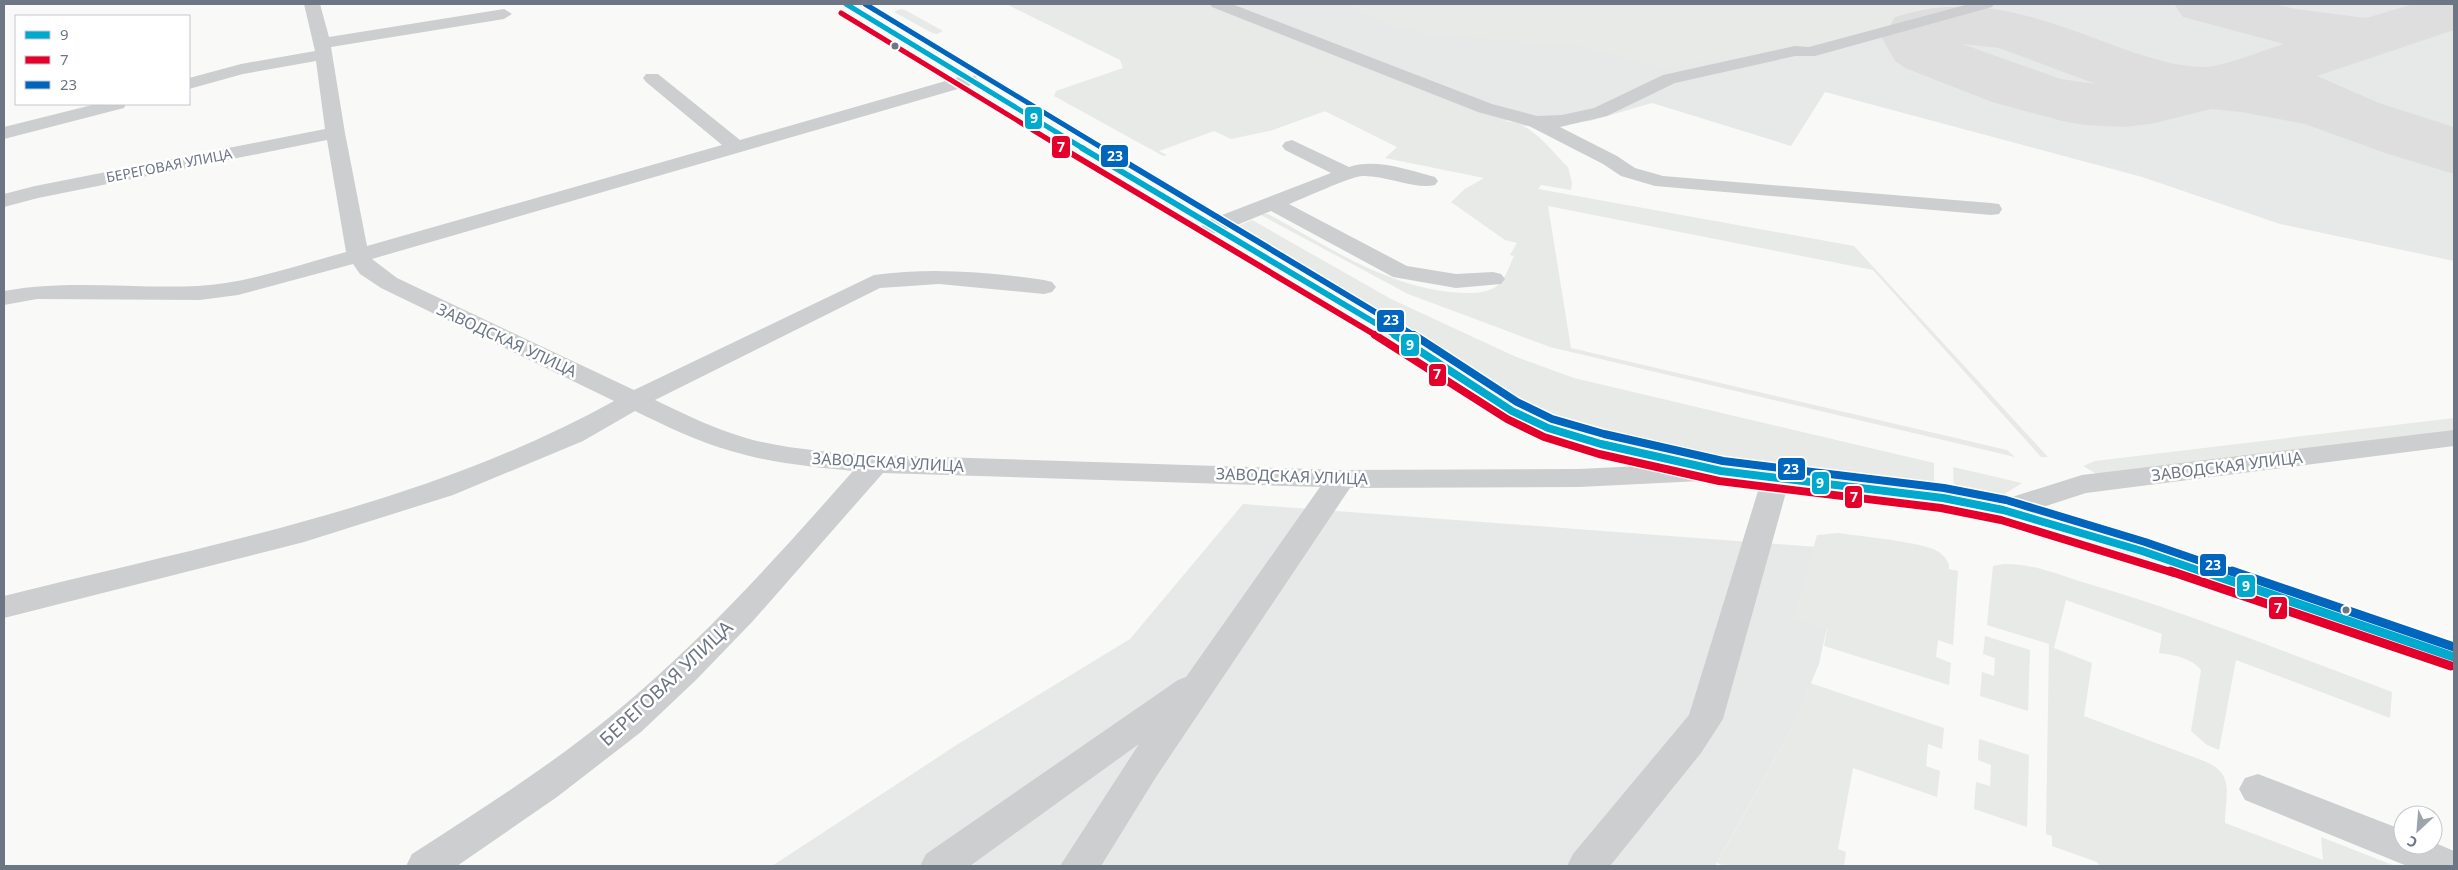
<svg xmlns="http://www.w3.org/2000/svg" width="2458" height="870" font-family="'Noto Sans',sans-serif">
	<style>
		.built { fill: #e7e9e9 }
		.green { fill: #e7eae6 }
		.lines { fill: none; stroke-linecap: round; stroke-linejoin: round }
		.taxiway { fill: #dedede; fill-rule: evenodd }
		.major-casing { stroke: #d5d5d6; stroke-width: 1 }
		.minor { fill: #cdcecf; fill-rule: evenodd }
		.major { fill: #e0e1e2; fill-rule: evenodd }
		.bus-1-far3-casing { stroke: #fff; stroke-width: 8 }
		.bus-1-far2-casing { stroke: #fff; stroke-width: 9 }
		.bus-1-far1-casing { stroke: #fff; stroke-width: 11 }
		.bus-1-casing { stroke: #fff; stroke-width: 13 }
		.bus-2-far3-casing { stroke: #fff; stroke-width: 8 }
		.bus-2-far2-casing { stroke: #fff; stroke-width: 9 }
		.bus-2-far1-casing { stroke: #fff; stroke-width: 11 }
		.bus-2-casing { stroke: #fff; stroke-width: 13 }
		.bus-3-far3-casing { stroke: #fff; stroke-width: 8 }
		.bus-3-far2-casing { stroke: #fff; stroke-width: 9 }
		.bus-3-far1-casing { stroke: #fff; stroke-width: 11 }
		.bus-3-casing { stroke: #fff; stroke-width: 13 }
		.bus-1-far3 { stroke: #00a9ce; stroke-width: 5 }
		.bus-1-far2 { stroke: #00a9ce; stroke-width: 6 }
		.bus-1-far1 { stroke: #00a9ce; stroke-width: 8 }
		.bus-1 { stroke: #00a9ce; stroke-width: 9 }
		.bus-2-far3 { stroke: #e4002b; stroke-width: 5 }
		.bus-2-far2 { stroke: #e4002b; stroke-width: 6 }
		.bus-2-far1 { stroke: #e4002b; stroke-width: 8 }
		.bus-2 { stroke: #e4002b; stroke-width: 9 }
		.bus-3-far3 { stroke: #0065bd; stroke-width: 5 }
		.bus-3-far2 { stroke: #0065bd; stroke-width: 6 }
		.bus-3-far1 { stroke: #0065bd; stroke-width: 8 }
		.bus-3 { stroke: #0065bd; stroke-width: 9 }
		.bus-dot { fill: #6c7685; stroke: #fff; stroke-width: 2 }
		.labels { text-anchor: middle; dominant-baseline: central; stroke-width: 5; stroke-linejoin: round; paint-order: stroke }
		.far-street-label { font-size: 14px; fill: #6c7685; stroke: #fff }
		.street-label { font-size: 16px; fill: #6c7685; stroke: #fff }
		.near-street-label { font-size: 19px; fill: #6c7685; stroke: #fff }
		.line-badge { stroke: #fff; stroke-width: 2 }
		.badge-label { font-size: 14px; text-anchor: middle; font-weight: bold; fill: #fff }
	</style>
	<rect width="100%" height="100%" fill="#f9f9f8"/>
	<path class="built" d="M1125 4H2454V261L2280 224 2142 177 1825 92 1791 146 1652 103 1590 121 1525 126 1509 120 1398 147 1325 111 1269 131Z
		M1243 504 1844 549 1819 664 1791 730 1715 866H772L958 744 1130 639Z"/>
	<path class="green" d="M1006 4H1201L1500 122C1527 116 1550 150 1568 167L1572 183 1571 190 1541 185 1538 189 1854 246 2048 457H2041L1873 270 1548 206 1571 348 2007 450 2015 457 1550 347 1408 294 1259 214H1268C1327 246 1382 284 1449 292 1464 293 1480 295 1494 288 1505 282 1509 266 1514 256L1510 255 1517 243 1505 240 1451 202 1465 189 1484 178 1385 158 1397 147 1325 111 1269 131 1231 139 1214 131 1159 151 1167 155 1163 156 1054 96 1056 91 1123 68 1120 60Z
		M1355 4H1965L1795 51 1659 67 1580 46 1430 34 1390 24 1357 12Z
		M900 9 905 10 943 31 937 34 932 33 894 12Z
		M1252 220 1391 299 1514 356 1574 378 1934 463V490L1791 466 1689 453 1599 432 1520 402 1231 229Z
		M2454 418V431L2100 476 2083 466 2095 461Z
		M1953 467 2022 483 1995 500 1954 494Z
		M1838 533C1858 536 1923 542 1937 551 1944 555 1950 562 1949 569L1958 571 1953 645 1938 640 1936 657 1951 663 1949 685 1824 646 1827 629 1794 619 1817 535Z
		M2004 564C2034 563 2064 577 2092 585 2194 615 2293 655 2392 692L2390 718 2236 660 2219 750 2207 745 2191 731 2201 670C2192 658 2174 655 2159 653L2162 634 2066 600 2054 648 2092 663 2084 716 2204 761C2236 774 2225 794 2225 823L2323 860 2321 837 2395 866H2100L2097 862 2052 846V836L2046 834 2049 644 1987 625 1993 566Z
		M1985 636 2030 650 2028 711 1980 696 1982 672 1994 676 1995 658 1983 654Z
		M1810 683 1944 728 1942 749 1928 744 1926 766 1940 771 1937 797 1853 768 1838 849 1846 852 1844 866H1724L1717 863 1791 730Z
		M1979 739 2029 755 2027 827 1974 809 1976 782 1990 786 1991 765 1978 760Z"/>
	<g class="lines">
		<path class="taxiway" d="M2174 4H2274L2296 9 2366 18 2413 4H2454V30L2317 76 2379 103 2454 127V174L2385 153 2305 124 2241 112 2211 109 2151 124 2123 127 2085 125 2062 121 1992 102 1905 68 1895 61 1882 38 1895 17C1912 12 1929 8 1947 7 1996 3 2049 21 2094 38 2130 51 2165 66 2204 67 2220 68 2266 49 2284 44L2183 17ZM1962 44 1999 48 2096 84 2061 79Z"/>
		<g class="major-casing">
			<path id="major" d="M1388 324 1397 326 1521 405 1558 422 1607 437 1721 462 1943 489 2003 500 2153 544 2454 644V669L2131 558 2000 519 1943 507 1721 480 1591 450 1538 434 1503 417 1379 336 1376 331 1379 326Z"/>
		</g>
		<path class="minor" d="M304 4H320L329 37 504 9 512 14 504 19 331 47 345 133 367 246 722 145 646 82 643 78 646 74H658L740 140 963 76H975L978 80 975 84 372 259 397 278 634 390 874 275C932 267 987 272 1044 280L1052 282 1056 287 1052 292 1044 294 939 284 880 288 655 400C684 414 715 429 746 438 788 450 832 452 875 455L1341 470 1579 469 1721 462 1731 465 1735 471 1731 477 1721 480 1579 487 1350 488 1156 777 1101 866H1060L1139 744 970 866H920L926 854 1178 680 1186 677 1320 487 883 473 752 622 696 680 641 732 557 797 457 866H406L412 854C482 809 553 764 617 711 704 639 779 555 853 471 813 467 771 463 731 451 698 442 666 426 635 411L583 441 453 495 304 542 4 618V596C211 544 426 505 614 401L381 288 360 274 353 264 238 295 200 300 37 299 4 305V291C68 279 133 289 198 286 248 283 298 265 346 252L327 140 38 198 4 207V194L35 186 325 129 316 61 243 74 189 89V78L241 64 315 51Z
			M1210 4H1232L1492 104 1537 116 1562 115 1594 108 1663 75 1795 46 1809 47 1969 4H1994L1992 7 1815 56H1795L1675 83 1607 116 1560 127 1617 156 1635 168 1663 176 1991 203 1999 204 2002 209 1999 214 1991 215 1655 186 1621 176 1603 164 1529 126 1478 112 1212 7Z
			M96 104H126L124 108 4 139V127Z
			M1292 140 1349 167C1375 158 1409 170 1435 177L1438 181 1435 185C1417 190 1385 175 1362 176 1349 177 1305 198 1289 204L1407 266 1456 274 1493 272 1501 274 1505 279 1501 284 1456 288 1393 277 1271 211 1220 232 1212 234 1204 232 1201 227 1204 222 1331 173 1285 150 1282 146 1285 142Z
			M2454 430V446L2086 493 2003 520 1993 517 1988 510 1993 503 2082 475Z
			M1776 469 1786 472 1790 478 1723 719 1701 753 1610 866H1567L1573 854 1689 715 1762 478 1766 472Z
			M2258 774 2403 830V845H2433V842L2454 851V866H2407L2245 800 2239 789 2245 778Z"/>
		<use href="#major" class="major"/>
		<g class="bus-1-far3-casing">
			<path id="bus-1-far3" d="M846 4 1084 149"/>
		</g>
		<g class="bus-1-far2-casing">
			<path id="bus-1-far2" d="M1082 148 1397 336"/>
		</g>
		<g class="bus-1-far1-casing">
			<path id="bus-1-far1" d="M1395 335 1512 411 1548 428 1601 444 1721 471 1943 498 2003 510 2142 551 2206 573"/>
		</g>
		<g class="bus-1-casing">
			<path id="bus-1" d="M2202 571 2454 657"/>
		</g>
		<g class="bus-2-far3-casing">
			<path id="bus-2-far3" d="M841 13 1064 149"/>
		</g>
		<g class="bus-2-far2-casing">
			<path id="bus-2-far2" d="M1062 148 1377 336"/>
		</g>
		<g class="bus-2-far1-casing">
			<path id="bus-2-far1" d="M1375 335 1507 419 1544 437 1599 454 1719 481 1941 508 2001 520 2174 573"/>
		</g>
		<g class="bus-2-casing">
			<path id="bus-2" d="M2170 571 2451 666"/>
		</g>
		<g class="bus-3-far3-casing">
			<path id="bus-3-far3" d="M865 4 1104 149"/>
		</g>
		<g class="bus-3-far2-casing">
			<path id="bus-3-far2" d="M1102 148 1415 336"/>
		</g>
		<g class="bus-3-far1-casing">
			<path id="bus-3-far1" d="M1414 335 1517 402 1552 419 1604 434 1723 461 1944 488 2006 500 2145 542 2235 573"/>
		</g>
		<g class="bus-3-casing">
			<path id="bus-3" d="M2232 571 2454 647"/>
		</g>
		<use href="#bus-1-far3" class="bus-1-far3"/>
		<use href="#bus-1-far2" class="bus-1-far2"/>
		<use href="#bus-1-far1" class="bus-1-far1"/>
		<use href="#bus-1" class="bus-1"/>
		<use href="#bus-2-far3" class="bus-2-far3"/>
		<use href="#bus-2-far2" class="bus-2-far2"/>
		<use href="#bus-2-far1" class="bus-2-far1"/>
		<use href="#bus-2" class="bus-2"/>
		<use href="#bus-3-far3" class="bus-3-far3"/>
		<use href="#bus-3-far2" class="bus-3-far2"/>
		<use href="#bus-3-far1" class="bus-3-far1"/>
		<use href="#bus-3" class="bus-3"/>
	</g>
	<g class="bus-dot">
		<circle cx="895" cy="46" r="4.5"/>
		<circle cx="2346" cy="610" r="4.5"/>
	</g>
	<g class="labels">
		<g class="far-street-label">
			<text transform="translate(169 165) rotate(-11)">БЕРЕГОВАЯ УЛИЦА</text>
		</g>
		<g class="street-label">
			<text transform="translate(507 340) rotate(25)">ЗАВОДСКАЯ УЛИЦА</text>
			<text transform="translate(888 462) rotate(3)">ЗАВОДСКАЯ УЛИЦА</text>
			<text transform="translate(2227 466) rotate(-7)">ЗАВОДСКАЯ УЛИЦА</text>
			<text transform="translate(1292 476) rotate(2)">ЗАВОДСКАЯ УЛИЦА</text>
		</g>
		<g class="near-street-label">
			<text transform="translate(666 683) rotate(-43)">БЕРЕГОВАЯ УЛИЦА</text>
		</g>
	</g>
	<g class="line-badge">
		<rect x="1024" y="106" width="19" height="24" rx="5" fill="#00a9ce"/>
		<rect x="1051" y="135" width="20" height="24" rx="5" fill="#e4002b"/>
		<rect x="1100" y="144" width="29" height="24" rx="5" fill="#0065bd"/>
		<rect x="1376" y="309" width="29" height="24" rx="5" fill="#0065bd"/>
		<rect x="1400" y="333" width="20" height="24" rx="5" fill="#00a9ce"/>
		<rect x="1428" y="363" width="19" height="24" rx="5" fill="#e4002b"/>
		<rect x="1777" y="457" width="29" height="24" rx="5" fill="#0065bd"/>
		<rect x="1811" y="471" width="19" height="24" rx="5" fill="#00a9ce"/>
		<rect x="1844" y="485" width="19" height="24" rx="5" fill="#e4002b"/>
		<rect x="2199" y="553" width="28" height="24" rx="5" fill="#0065bd"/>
		<rect x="2236" y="574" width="20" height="24" rx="5" fill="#00a9ce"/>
		<rect x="2268" y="596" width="20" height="24" rx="5" fill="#e4002b"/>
	</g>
	<g class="badge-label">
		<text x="1034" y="123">9</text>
		<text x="1061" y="152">7</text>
		<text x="1115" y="161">23</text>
		<text x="1391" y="325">23</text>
		<text x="1410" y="350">9</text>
		<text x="1437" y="379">7</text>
		<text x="1791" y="474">23</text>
		<text x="1820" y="488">9</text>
		<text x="1854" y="502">7</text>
		<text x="2213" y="570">23</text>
		<text x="2246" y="591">9</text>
		<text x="2278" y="613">7</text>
	</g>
	<rect width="2458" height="870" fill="none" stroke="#6c7685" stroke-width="10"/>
	<rect x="15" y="15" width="175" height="90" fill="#ffffff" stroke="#c4c8ce"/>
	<rect x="25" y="31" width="25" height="8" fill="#00a9ce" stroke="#c4c8ce"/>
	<text x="60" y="40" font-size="15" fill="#6c7685">9</text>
	<rect x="25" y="56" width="25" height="8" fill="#e4002b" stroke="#c4c8ce"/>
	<text x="60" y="65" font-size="15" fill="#6c7685">7</text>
	<rect x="25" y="81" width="25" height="8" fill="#0065bd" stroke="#c4c8ce"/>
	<text x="60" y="90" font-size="15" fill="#6c7685">23</text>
	<g transform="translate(2418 830) rotate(206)"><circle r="24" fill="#ffffff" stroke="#c4c8ce"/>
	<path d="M0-4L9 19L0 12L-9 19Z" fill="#9da4ad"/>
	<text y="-8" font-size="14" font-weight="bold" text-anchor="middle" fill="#6c7685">С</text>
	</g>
</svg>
